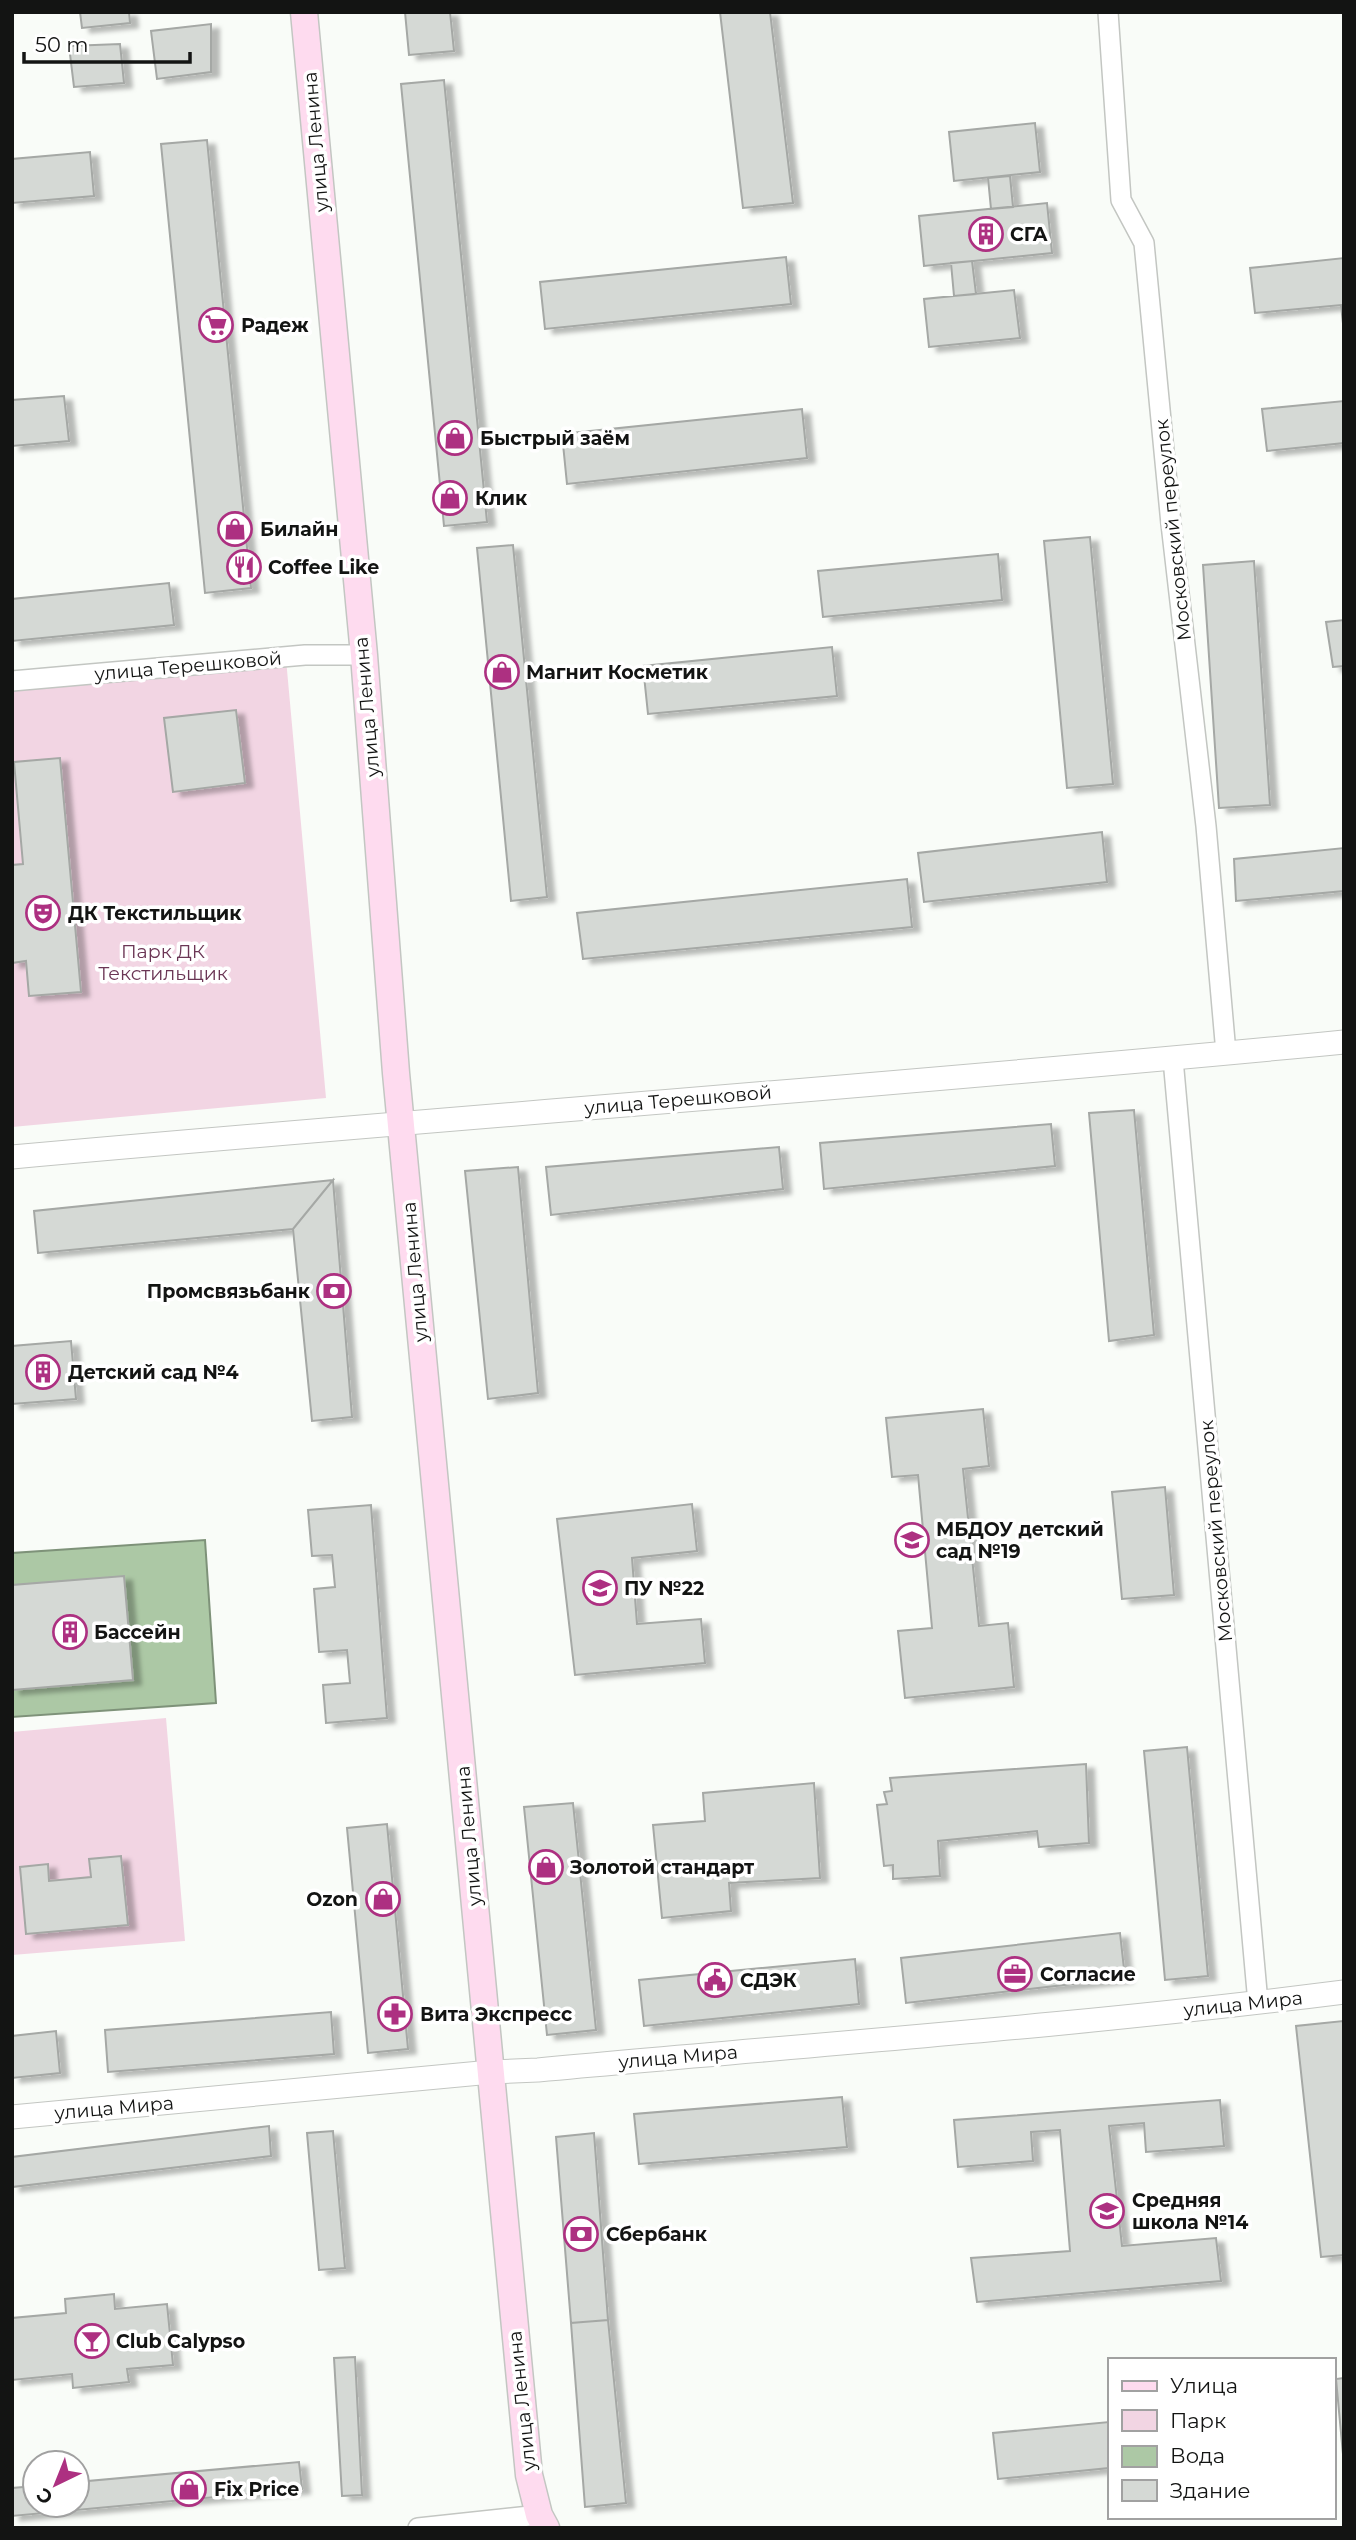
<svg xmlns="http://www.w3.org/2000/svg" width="1356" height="2540" font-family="Montserrat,sans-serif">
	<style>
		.green { fill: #f2d5e3 }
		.water { fill: #acc8a5; stroke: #7e9279; stroke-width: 2 }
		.building { fill: #d5d9d5; stroke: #a5a8a5; stroke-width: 2; filter: url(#shadow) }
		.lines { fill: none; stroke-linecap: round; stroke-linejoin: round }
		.minor-casing { stroke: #c3c6c2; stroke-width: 22 }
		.tertiary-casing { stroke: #c3c6c2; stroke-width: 25 }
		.secondary-casing { stroke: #c3c6c2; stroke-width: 29 }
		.minor { stroke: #fff; stroke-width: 19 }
		.tertiary { stroke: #fff; stroke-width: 23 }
		.secondary { stroke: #fedbef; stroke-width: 26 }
		.labels { text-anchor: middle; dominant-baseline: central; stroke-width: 7; stroke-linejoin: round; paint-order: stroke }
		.street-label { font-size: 19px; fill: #131413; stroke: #fff }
		.poi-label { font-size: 19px; font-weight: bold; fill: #131413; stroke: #fff; text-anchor: start }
		.park-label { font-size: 19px; fill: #6b3655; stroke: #fff }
	</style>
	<defs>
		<filter id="shadow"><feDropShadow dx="8" dy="4.5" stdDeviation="2" flood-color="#0004"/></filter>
	</defs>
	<rect width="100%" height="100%" fill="#f9fcf8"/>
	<path class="green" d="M286 659 326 1098 12 1127V684Z
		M166 1718 185 1941 12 1955V1732Z"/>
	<path class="water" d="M205 1540 216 1703 12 1717V1553Z"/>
	<path class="building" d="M80 12H129L130 23 82 28Z
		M405 12H450L454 51 409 55Z
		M720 12H770L793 203 743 208Z
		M211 24V72L157 79 151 31Z
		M120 44 124 83 74 87 69 46Z
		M444 80 487 522 444 526 401 84Z
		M1035 123 1040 172 954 181 949 132Z
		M207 140 251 588 205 593 161 144Z
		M90 152 94 196 12 203V159Z
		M1010 176 1013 207 991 209 988 178Z
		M1047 203 1052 253 924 266 919 216Z
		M786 257 791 304 545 329 540 282Z
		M1344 258V333L1341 305 1255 313 1250 268Z
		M972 261 976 294 954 296 951 263Z
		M1014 290 1020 338 929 347 924 299Z
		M64 396 69 441 12 446V400Z
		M1344 401V443L1267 451 1262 409Z
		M802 409 807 458 567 484 562 434Z
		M1090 537 1113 784 1067 788 1044 541Z
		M513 545 547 897 511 901 477 548Z
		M998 554 1002 600 823 617 818 571Z
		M1254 561 1270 805 1219 808 1203 565Z
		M169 583 174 625 12 641V599Z
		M1344 620V666L1333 667 1326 622Z
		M832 647 837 696 648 714 643 666Z
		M236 710 245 783 173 792 164 718Z
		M60 758 81 992 29 996 26 961 12 963V865L23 864 14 762Z
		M1102 832 1107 882 924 902 918 853Z
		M1344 848V891L1236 901 1234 859Z
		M907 879 912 927 583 959 577 913Z
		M1134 1110 1154 1335 1109 1341 1089 1113Z
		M1051 1124 1055 1166 824 1189 820 1143Z
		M779 1147 783 1189 551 1215 546 1167Z
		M518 1167 538 1393 488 1399 465 1171Z
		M333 1180 352 1417 312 1421 293 1229Z
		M333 1180 293 1229 38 1253 34 1211Z
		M71 1341 76 1399 12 1404V1346Z
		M983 1409 989 1466 963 1469 979 1626 1008 1623 1014 1687 905 1698 898 1631 932 1628 918 1475 892 1477 886 1418Z
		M1165 1487 1174 1595 1122 1599 1112 1492Z
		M692 1504 697 1551 632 1558 637 1624 701 1619 705 1663 575 1675 557 1519Z
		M371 1505 387 1718 326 1723 323 1685 350 1683 347 1650 319 1652 314 1589 335 1587 332 1555 312 1556 308 1510Z
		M124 1576 133 1680 12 1690V1585Z
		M1187 1747 1208 1976 1165 1980 1144 1751Z
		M1086 1764 1089 1843 1039 1847 1037 1831 938 1841 940 1876 893 1879V1865L884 1866 877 1805 887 1804 884 1792 892 1791 890 1778Z
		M814 1783 820 1878 729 1883 731 1911 662 1918 653 1825 705 1821 703 1793Z
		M573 1803 596 2030 547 2035 524 1807Z
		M387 1824 408 2049 368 2053 347 1828Z
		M121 1856 128 1925 26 1934 20 1867 48 1864 49 1881 91 1877 89 1859Z
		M1120 1933 1125 1978 906 2003 901 1958Z
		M855 1959 859 2004 644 2026 639 1980Z
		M331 2012 334 2054 108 2072 105 2030Z
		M1343 2021 1344 2255 1321 2257 1296 2026Z
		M56 2031 60 2073 12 2078V2036Z
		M842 2097 847 2147 639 2164 634 2114Z
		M1220 2100 1224 2146 1146 2152 1144 2123 1109 2126 1122 2246 1216 2238 1221 2281 977 2302 971 2258 1070 2251 1060 2130 1031 2132 1033 2161 958 2167 954 2120Z
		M269 2126 271 2156 12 2187V2157Z
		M333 2131 345 2268 319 2270 307 2133Z
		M594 2133 608 2320 571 2323 556 2137Z
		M114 2294 115 2309 167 2304 173 2365 127 2369 129 2382 73 2388 72 2374 12 2380V2318L66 2313 65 2299Z
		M608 2320 626 2503 585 2507 571 2323Z
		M355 2357 362 2495 342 2496 334 2358Z
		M1344 2378V2465L1336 2379Z
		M1109 2422V2468L998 2479 993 2433Z
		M299 2462 302 2489 12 2516V2488L35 2486V2505H77V2482Z"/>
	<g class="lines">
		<g class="minor-casing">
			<path id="minor" d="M1108 12 1121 200 1144 243 1171 524 1206 826 1226 1053
				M12 681 305 655H364
				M1173 1059 1258 2003
				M418 2528 539 2515"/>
		</g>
		<g class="tertiary-casing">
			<path id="tertiary" d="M12 1157C456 1117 900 1085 1344 1042
				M12 2117 491 2072 538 2070C806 2045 1076 2026 1344 1992"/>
		</g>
		<g class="secondary-casing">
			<path id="secondary" d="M304 12 364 655 396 1073 529 2475 539 2515 546 2528"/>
		</g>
		<use href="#minor" class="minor"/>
		<use href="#tertiary" class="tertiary"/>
		<use href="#secondary" class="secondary"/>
	</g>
	<defs>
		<g id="building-ring" transform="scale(1.75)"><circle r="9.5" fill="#fff" stroke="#ad3081" stroke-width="1.5"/><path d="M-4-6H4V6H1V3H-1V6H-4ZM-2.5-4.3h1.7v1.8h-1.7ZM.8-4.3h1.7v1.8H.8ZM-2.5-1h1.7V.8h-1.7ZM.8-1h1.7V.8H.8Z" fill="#ad3081"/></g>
		<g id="supermarket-ring" transform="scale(1.75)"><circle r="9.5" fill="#fff" stroke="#ad3081" stroke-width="1.5"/><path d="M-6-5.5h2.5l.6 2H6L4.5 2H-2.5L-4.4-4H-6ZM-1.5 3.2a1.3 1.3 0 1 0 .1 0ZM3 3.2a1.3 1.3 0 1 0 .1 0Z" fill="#ad3081"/></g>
		<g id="shop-ring" transform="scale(1.75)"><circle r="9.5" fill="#fff" stroke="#ad3081" stroke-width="1.5"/><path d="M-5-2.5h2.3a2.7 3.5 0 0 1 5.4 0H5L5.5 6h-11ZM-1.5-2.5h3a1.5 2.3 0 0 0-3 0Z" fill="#ad3081"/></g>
		<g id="restaurant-ring" transform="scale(1.75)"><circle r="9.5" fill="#fff" stroke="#ad3081" stroke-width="1.5"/><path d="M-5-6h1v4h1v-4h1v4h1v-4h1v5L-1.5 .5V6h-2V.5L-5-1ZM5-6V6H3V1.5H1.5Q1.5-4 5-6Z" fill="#ad3081"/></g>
		<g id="theatre-ring" transform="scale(1.75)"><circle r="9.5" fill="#fff" stroke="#ad3081" stroke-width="1.5"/><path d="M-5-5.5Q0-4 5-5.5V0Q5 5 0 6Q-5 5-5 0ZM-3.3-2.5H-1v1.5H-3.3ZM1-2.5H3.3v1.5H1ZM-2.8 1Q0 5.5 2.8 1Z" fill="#ad3081"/></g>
		<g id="bank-ring" transform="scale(1.75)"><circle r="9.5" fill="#fff" stroke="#ad3081" stroke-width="1.5"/><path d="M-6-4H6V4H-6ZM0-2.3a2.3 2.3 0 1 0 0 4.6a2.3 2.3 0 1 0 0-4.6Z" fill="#ad3081"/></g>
		<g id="school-ring" transform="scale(1.75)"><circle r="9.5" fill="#fff" stroke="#ad3081" stroke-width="1.5"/><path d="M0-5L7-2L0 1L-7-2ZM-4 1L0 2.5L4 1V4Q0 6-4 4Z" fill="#ad3081"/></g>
		<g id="university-ring" transform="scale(1.75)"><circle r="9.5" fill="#fff" stroke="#ad3081" stroke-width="1.5"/><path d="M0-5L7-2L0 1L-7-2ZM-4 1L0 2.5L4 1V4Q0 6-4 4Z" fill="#ad3081"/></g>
		<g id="office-ring" transform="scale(1.75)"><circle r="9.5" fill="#fff" stroke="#ad3081" stroke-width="1.5"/><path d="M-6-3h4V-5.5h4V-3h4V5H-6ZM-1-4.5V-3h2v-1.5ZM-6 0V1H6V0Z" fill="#ad3081"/></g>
		<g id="civic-ring" transform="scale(1.75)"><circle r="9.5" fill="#fff" stroke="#ad3081" stroke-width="1.5"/><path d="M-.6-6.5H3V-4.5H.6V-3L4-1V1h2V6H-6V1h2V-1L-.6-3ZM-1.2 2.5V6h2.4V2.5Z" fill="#ad3081"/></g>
		<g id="pharmacy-ring" transform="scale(1.75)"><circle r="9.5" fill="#fff" stroke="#ad3081" stroke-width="1.5"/><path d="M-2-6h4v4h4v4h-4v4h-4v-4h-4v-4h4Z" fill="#ad3081"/></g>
		<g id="bar-ring" transform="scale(1.75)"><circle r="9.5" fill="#fff" stroke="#ad3081" stroke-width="1.5"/><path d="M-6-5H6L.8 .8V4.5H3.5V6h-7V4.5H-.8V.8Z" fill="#ad3081"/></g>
	</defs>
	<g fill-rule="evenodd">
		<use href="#building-ring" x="986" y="234"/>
		<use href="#supermarket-ring" x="216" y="325"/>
		<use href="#shop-ring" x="455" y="438"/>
		<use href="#shop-ring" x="450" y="498"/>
		<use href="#shop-ring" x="235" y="529"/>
		<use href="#restaurant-ring" x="244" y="567"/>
		<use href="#shop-ring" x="502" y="672"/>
		<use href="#theatre-ring" x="43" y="913"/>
		<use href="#bank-ring" x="334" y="1291"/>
		<use href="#building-ring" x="43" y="1372"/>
		<use href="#school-ring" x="912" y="1540"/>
		<use href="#university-ring" x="600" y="1588"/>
		<use href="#building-ring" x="70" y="1632"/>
		<use href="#shop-ring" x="546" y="1867"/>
		<use href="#shop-ring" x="383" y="1899"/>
		<use href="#office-ring" x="1015" y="1974"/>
		<use href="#civic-ring" x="715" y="1980"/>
		<use href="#pharmacy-ring" x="395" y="2014"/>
		<use href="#school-ring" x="1107" y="2211"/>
		<use href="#bank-ring" x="581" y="2234"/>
		<use href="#bar-ring" x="92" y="2341"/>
		<use href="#shop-ring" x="189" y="2489"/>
	</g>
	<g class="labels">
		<g class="street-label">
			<text transform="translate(316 142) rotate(-95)">улица Ленина</text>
			<text transform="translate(1173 530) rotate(-96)">Московский переулок</text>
			<text transform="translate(188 666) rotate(-5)">улица Терешковой</text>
			<text transform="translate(367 707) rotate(-95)">улица Ленина</text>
			<text transform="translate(678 1100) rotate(-5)">улица Терешковой</text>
			<text transform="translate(415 1272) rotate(-95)">улица Ленина</text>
			<text transform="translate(1216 1531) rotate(-95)">Московский переулок</text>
			<text transform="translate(469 1836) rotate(-95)">улица Ленина</text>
			<text transform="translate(1243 2004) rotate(-6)">улица Мира</text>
			<text transform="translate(678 2057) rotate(-5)">улица Мира</text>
			<text transform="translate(114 2108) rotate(-5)">улица Мира</text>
			<text transform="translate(522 2401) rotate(-96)">улица Ленина</text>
		</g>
		<g class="poi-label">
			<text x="1010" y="234">СГА</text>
			<text x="241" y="325">Радеж</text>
			<text x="480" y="438">Быстрый заём</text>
			<text x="475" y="498">Клик</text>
			<text x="260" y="529">Билайн</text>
			<text x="268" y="567">Coffee Like</text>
			<text x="526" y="672">Магнит Косметик</text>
			<text x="68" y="913">ДК Текстильщик</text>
			<text x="310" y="1291" text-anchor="end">Промсвязьбанк</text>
			<text x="68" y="1372">Детский сад №4</text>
			<text x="936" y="1529">МБДОУ детский<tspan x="936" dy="22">сад №19</tspan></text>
			<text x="624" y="1588">ПУ №22</text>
			<text x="94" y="1632">Бассейн</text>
			<text x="570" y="1867">Золотой стандарт</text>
			<text x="358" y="1899" text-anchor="end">Ozon</text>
			<text x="1040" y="1974">Согласие</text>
			<text x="740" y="1980">СДЭК</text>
			<text x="420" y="2014">Вита Экспресс</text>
			<text x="1132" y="2200">Средняя<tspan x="1132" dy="22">школа №14</tspan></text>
			<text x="606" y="2234">Сбербанк</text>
			<text x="116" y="2341">Club Calypso</text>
			<text x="214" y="2489">Fix Price</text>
		</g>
		<g class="park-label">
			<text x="163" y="951">Парк ДК<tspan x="163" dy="22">Текстильщик</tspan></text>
		</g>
	</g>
	<rect width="1356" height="2540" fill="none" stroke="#131413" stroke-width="28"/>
	<rect x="1108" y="2358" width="228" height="161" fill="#ffffff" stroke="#a1a1a1" stroke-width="2"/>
	<rect x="1122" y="2381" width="35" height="10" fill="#fedbef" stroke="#a1a1a1" stroke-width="2"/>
	<text x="1170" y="2393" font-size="21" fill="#131413">Улица</text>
	<rect x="1122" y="2410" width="35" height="21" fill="#f2d5e3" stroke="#a1a1a1" stroke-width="2"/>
	<text x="1170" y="2428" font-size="21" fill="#131413">Парк</text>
	<rect x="1122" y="2446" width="35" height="21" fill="#acc8a5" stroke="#a1a1a1" stroke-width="2"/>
	<text x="1170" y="2463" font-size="21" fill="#131413">Вода</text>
	<rect x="1122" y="2480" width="35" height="21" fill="#d5d9d5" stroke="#a1a1a1" stroke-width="2"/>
	<text x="1170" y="2498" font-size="21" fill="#131413">Здание</text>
	<g transform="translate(56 2484) rotate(223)"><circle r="33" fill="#ffffff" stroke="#a1a1a1" stroke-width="2"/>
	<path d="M0-5L12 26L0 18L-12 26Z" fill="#ad3081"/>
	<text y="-10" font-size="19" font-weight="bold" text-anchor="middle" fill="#131413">С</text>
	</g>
	<path d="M24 52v10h166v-10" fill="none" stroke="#131413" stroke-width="3.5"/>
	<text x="35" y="52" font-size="21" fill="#131413" stroke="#ffffff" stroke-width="5" paint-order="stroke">50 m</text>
</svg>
